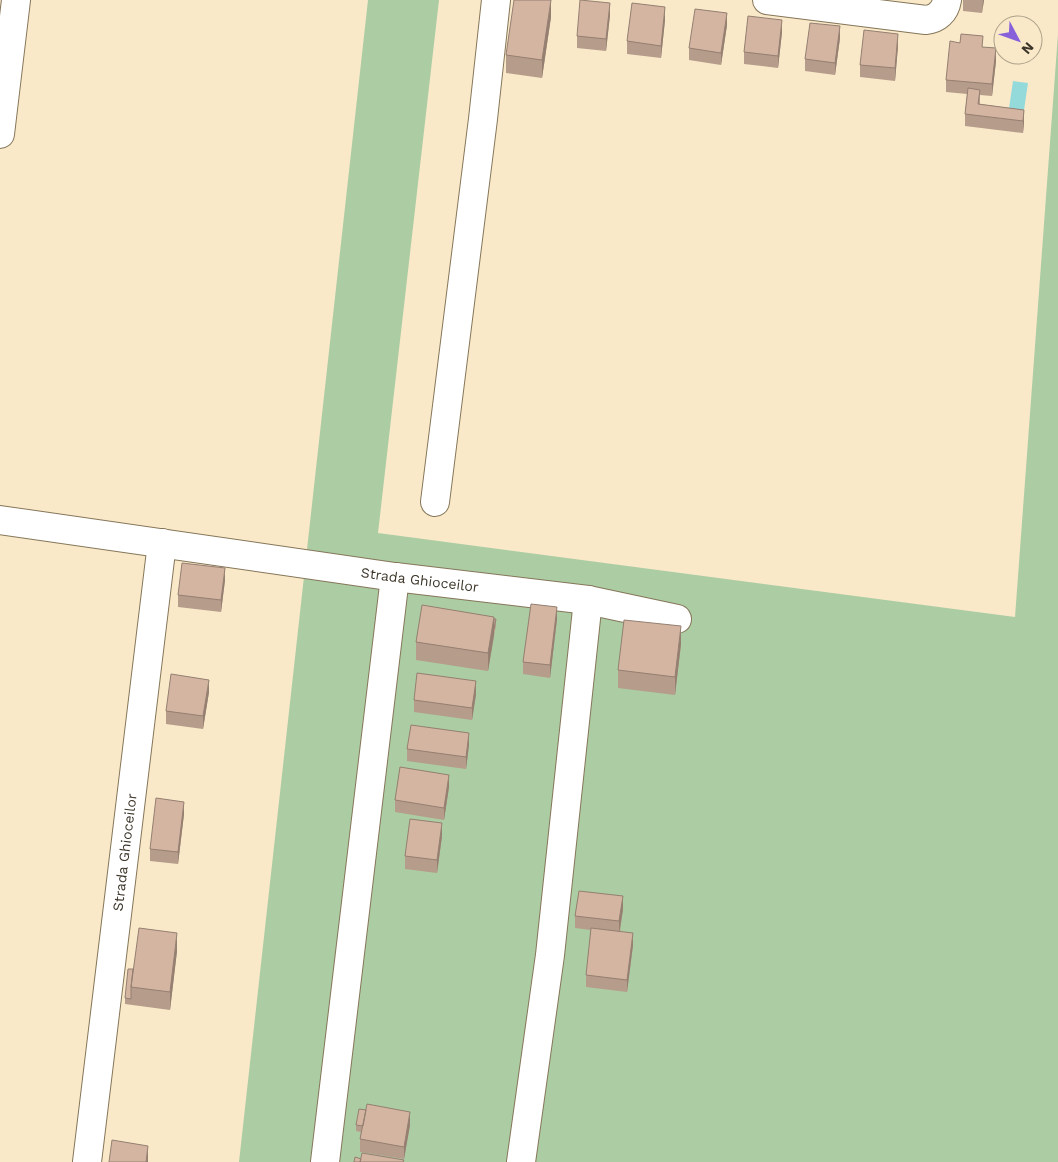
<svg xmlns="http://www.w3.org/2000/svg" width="1058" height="1162" font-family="'Work Sans',sans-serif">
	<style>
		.green { fill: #accca4 }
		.water { fill: #95dadb }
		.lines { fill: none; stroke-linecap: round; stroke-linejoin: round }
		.minor-casing { stroke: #857659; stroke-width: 30 }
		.minor { stroke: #fff; stroke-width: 28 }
		.wall { fill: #b69c8a }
		.shaded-wall { fill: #947f71 }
		.building { fill: #d4b5a1; stroke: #947f71 }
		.labels { text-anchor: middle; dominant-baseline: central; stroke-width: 4.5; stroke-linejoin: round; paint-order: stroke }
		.street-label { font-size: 14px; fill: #3c3529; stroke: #f9e9c9 }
	</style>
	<rect width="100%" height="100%" fill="#f9e9c9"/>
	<path class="green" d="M368 0H439L378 533 1015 617 1058 34V1162H239Z"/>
	<path class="water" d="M1013 81 1028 83 1023 117 1008 115Z"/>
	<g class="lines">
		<g class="minor-casing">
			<g id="minor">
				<path d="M767 0 926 20C937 19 945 12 947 0"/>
				<path d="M0 134 16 0"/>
				<path d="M435 502 483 119 496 0"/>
				<path id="s1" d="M0 520 395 577 588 600 677 619"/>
				<path id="s2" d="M87 1162 162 543"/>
				<path d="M325 1162 395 577"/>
				<path d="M521 1162 550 955 588 600"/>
			</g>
		</g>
		<use href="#minor" class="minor"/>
	</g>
	<path class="wall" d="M963 0H984L982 13 963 11Z
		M610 15 606 51 577 48V36Z
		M551 17 542 78 506 73V55Z
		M665 20 661 58 627 54V41Z
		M727 25 721 65 689 60V48Z
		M782 32 778 68 744 64V52Z
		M840 38 835 75 805 71V59Z
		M898 46 895 81 860 77V65Z
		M983 47 996 61 992 96 980 95V104L1024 110V122L1023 133 965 126V114L967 94 946 92V80Z
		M225 580 221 612 178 607V595Z
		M494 619 496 625 488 671 416 660V642Z
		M557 619 550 678 523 674V662Z
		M681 644 675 695 618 688V670Z
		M209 692 203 729 166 724V711Z
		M476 694 472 720 414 712V700Z
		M469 745 466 769 407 761V749Z
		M449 787 444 820 395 812V800Z
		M184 814 178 864 150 861V849Z
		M442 836 437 873 405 869V856Z
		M623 909 620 932 633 945 627 992 586 987V975L591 930 575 928V916Z
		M177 951 170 1010 125 1004V998L133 969Z
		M356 1125H410L404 1159 360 1152V1139L361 1132 356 1131Z"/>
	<path class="shaded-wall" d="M551 0V17L542 78V60Z
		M983 0H984L982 13Z
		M610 3V15L606 51V39Z
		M665 7V20L661 58V46Z
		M727 13V25L721 65V53Z
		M782 20V32L778 68V56Z
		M840 26V38L835 75V63Z
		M898 34V46L895 81V68Z
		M996 48V61L992 96V84Z
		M1024 110V122L1023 133V121Z
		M225 568V580L221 612V600Z
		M557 607V619L550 678V665Z
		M494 617V635L488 671V653Z
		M681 626V644L675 695V677Z
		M209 680V692L203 729V716Z
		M476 681V694L472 720V708Z
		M469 733V745L466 769V757Z
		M449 775V787L444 820V808Z
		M184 802V814L178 864V852Z
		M442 823V836L437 873V860Z
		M623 896V909L619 934V921Z
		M177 933V951L170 1010V992Z
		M633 933V945L627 992V980Z
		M410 1112V1125L404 1159V1147Z
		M148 1146V1162H146Z"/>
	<path class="building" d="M514 0H551L542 60 506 55Z
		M580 0 610 3 606 39 577 36Z
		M632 3 665 7 661 46 627 41Z
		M695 9 727 13 721 53 689 48Z
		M748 16 782 20 778 56 744 52Z
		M810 23 840 26 835 63 805 59Z
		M864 30 898 34 895 68 860 65Z
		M961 34 983 36 982 47 996 48 992 84 946 80 950 41 960 43Z
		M968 88 980 90 978 104 1024 110 1023 121 965 114Z
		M182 563 225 568 221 600 178 595Z
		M531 604 557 607 550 665 523 662Z
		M422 605 494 617 488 653 416 642Z
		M494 619H496L494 629Z
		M624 620 681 626 675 677 618 670Z
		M417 673 476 681 472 708 414 700Z
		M171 674 209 680 203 716 166 711Z
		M411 725 469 733 466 757 407 749Z
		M400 767 449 775 444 808 395 800Z
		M156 798 184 802 178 852 150 849Z
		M410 819 442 823 437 860 405 856Z
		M579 891 623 896 619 921 575 916Z
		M139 928 177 933 170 992 131 987Z
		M591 928 633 933 627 980 586 975Z
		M128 969H133L131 987V999L125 998Z
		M367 1104 410 1112 404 1147 360 1139Z
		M359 1109 366 1110 363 1126 356 1125Z
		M112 1140 148 1146 146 1162H109Z
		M362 1153 404 1160 403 1162H360Z
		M355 1157 361 1159 360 1162H354Z"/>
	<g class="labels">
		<g class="street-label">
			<text stroke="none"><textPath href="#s1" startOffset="424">Strada Ghioceilor</textPath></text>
			<text stroke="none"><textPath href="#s2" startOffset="312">Strada Ghioceilor</textPath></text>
		</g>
	</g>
	<g transform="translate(1018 40) rotate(131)"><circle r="24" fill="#f9e9c9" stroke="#ada189"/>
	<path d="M0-4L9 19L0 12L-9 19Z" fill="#8860da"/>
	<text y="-8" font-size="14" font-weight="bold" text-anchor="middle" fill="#3c3529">N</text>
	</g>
</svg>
